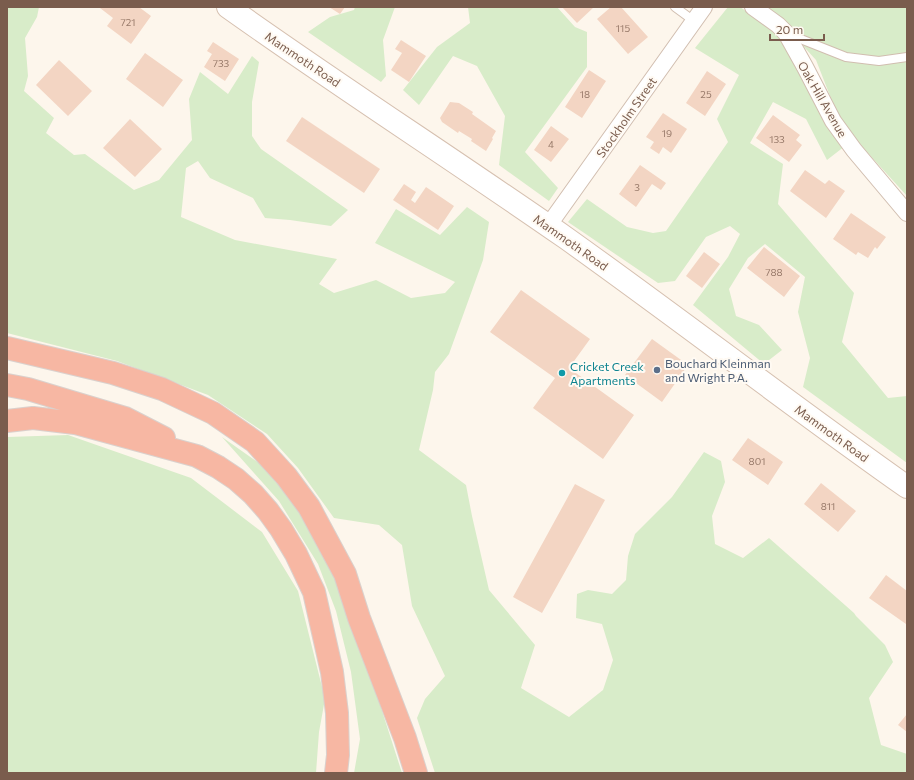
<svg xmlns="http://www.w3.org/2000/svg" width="914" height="780" font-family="Commissioner,sans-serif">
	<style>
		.green { fill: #d8ecc9 }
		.building { fill: #f3d5c3 }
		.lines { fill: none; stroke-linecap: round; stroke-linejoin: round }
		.lane-casing { stroke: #d1beb0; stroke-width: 10 }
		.street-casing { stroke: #d1beb0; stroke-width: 18 }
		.secondary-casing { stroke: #d6c0b0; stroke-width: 24 }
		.highway-casing { stroke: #dad1cd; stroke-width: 24 }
		.lane { stroke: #fff; stroke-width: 8 }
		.street { stroke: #fff; stroke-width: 16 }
		.secondary { stroke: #fff; stroke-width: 22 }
		.highway { stroke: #f7b7a3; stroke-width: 22 }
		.service-dot { fill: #5c6f8a; stroke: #fffaf3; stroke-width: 1.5 }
		.culture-dot { fill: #0f9aa8; stroke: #fffaf3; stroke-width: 1.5 }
		.labels { text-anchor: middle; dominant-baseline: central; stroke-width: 4; stroke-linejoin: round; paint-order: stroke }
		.number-label { font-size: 10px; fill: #987a6a }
		.street-label { font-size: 12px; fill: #7a5c4d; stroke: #fffaf3 }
		.service-label { font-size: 12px; fill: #4e5e75; stroke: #fffaf3; text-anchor: start }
		.culture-label { font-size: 12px; fill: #0d838f; stroke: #fffaf3; text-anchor: start }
	</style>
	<rect width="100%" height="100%" fill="#fdf6ec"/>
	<path class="green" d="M7 7H39L37 17 25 38 28 76 24 91 54 118 46 133 74 155 85 154 134 190 159 180 192 140 189 99 200 72 228 94 252 56 259 62 252 102V136L261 149 348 210 331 226 290 220 265 218 253 198 210 178 198 161 186 168 181 217 235 240 337 259 319 284 334 293 376 280 411 298 445 293 455 282 375 243 396 209 440 235 467 207 489 222 483 260 449 354 435 372 433 390 419 450 466 485 472 516 489 590 535 645 521 688 569 717 603 690 613 660 602 624 576 618 577 594 588 590 612 594 626 580 628 556 635 534 672 497 704 452 721 461 725 482 712 516 715 544 743 558 769 538 854 613 856 616 885 645 893 662 869 698 881 745 907 754V773H435L417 718 425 699 445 676 412 606 402 545 379 525 334 518 298 468 267 434 208 395 117 361 7 333Z
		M355 7H395L383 40 386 76 381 82 308 32 330 17 354 10Z
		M468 7H557L575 27 587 32V67L525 152 558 188 549 201 499 165 505 116 477 66 453 56 419 105 403 90 437 47 470 23Z
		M728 7H740L780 34 806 87 845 146 827 160 806 119 773 102 750 143 783 164 778 204 854 293 842 342 888 398 907 396V463L803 387 810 358 798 312 805 277 765 244 748 258 729 289 736 316 759 325 782 350 764 364 693 305 728 257 740 234 730 226 706 237 675 281 658 283 568 222 587 199 627 227 653 233 666 231 728 142 717 119 739 75 695 48Z
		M764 7H907V196L856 140 842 121 832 101 816 60 782 23Z
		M68 435 191 478 262 532 298 591 325 699 319 732 316 773H7V437Z
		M222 437 273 473 318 538 343 591 365 658 402 773H354L360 739 351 672 336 611 318 564 279 501Z"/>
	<path class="building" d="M101 7H139L151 16 131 44 107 26 113 18 100 8Z
		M329 7H345L340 14Z
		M562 7H594L577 23Z
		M611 7H621L648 37 628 54 597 19Z
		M401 40 426 56 409 82 391 70 402 53 395 49Z
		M213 42 239 59 225 81 204 67 212 54 207 51Z
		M145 53 183 80 163 107 126 79Z
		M59 60 92 91 68 116 36 85Z
		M589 70 606 81 582 118 565 107Z
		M707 71 726 84 705 116 686 103Z
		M450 102 459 103 473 112 472 114 496 131 492 138 493 139 486 151 471 141 472 139 459 131 458 133 442 122 440 118Z
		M663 113 687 129 671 153 663 147 659 154 650 148 654 142 646 137Z
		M773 115 800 135 796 140 802 145 789 162 756 138Z
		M302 117 380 169 364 193 286 141Z
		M130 119 162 149 135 177 103 148Z
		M551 126 569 139 551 162 534 150Z
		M640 165 666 183 661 190 652 184 636 207 619 194Z
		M805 170 825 184 829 180 845 191 826 218 790 191Z
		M404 184 416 192 411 200 415 203 426 187 454 206 438 230 393 200Z
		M851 213 886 237 877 249 875 247 868 258 858 252 856 255 833 239Z
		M764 247 800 276 784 297 747 268Z
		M704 252 720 264 702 288 686 276Z
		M521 290 590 339 569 368 634 415 603 459 533 408 555 378 490 332Z
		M652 339 688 365 662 402 625 375Z
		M748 438 783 462 768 485 732 460Z
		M821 483 856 511 838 532 804 504Z
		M575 484 605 500 542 613 513 597Z
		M886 575 907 591V622L906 624 869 598Z
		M907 714V732L898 725Z"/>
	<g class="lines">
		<g class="lane-casing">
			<path id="lane" d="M675 7 694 21
				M788 34 846 57 879 61 907 57"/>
		</g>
		<g class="street-casing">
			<path id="street" d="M753 7 778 25 786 33 805 67 833 121 854 150 907 213
				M548 226 704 7"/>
		</g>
		<g class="secondary-casing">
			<path id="secondary" d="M228 7C339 86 454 160 566 238 681 320 792 406 907 487"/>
		</g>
		<g class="highway-casing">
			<path id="highway" d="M7 348 113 373 162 389 213 413 255 442 286 476 309 507 345 574 359 618 405 738 416 773
				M7 385 28 389 125 418 164 438
				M7 421 33 418 75 423 197 456 218 467 236 479 253 494 268 511 281 529 296 554 314 592 332 672 337 713 338 755 336 773"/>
		</g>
		<use href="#lane" class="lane"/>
		<use href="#street" class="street"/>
		<use href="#secondary" class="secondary"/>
		<use href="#highway" class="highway"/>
	</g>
	<circle class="service-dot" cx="657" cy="370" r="4"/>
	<circle class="culture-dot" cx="562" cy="373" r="4"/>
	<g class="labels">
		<g class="number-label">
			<text x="128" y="22">721</text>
			<text x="623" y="28">115</text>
			<text x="221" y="63">733</text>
			<text x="585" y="94">18</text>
			<text x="706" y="94">25</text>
			<text x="667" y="133">19</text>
			<text x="777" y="139">133</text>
			<text x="551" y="144">4</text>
			<text x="637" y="187">3</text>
			<text x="774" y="272">788</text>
			<text x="757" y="461">801</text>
			<text x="828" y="506">811</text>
		</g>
		<g class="street-label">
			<text transform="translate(303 59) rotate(34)">Mammoth Road</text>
			<text transform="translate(823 99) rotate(60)">Oak Hill Avenue</text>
			<text transform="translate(626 117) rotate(-55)">Stockholm Street</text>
			<text transform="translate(571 242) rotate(35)">Mammoth Road</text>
			<text transform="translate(832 433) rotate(36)">Mammoth Road</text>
		</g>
		<g class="service-label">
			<text x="665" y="363">Bouchard Kleinman<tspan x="665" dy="14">and Wright P.A.</tspan></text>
		</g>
		<g class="culture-label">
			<text x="570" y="366">Cricket Creek<tspan x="570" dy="14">Apartments</tspan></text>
		</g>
	</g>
	<rect width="914" height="780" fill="none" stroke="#7a5c4d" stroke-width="16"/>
	<path d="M770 34v6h54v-6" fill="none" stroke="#7a5c4d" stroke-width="2"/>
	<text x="776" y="34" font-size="12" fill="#7a5c4d" stroke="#fffaf3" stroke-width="3" paint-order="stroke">20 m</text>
</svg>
